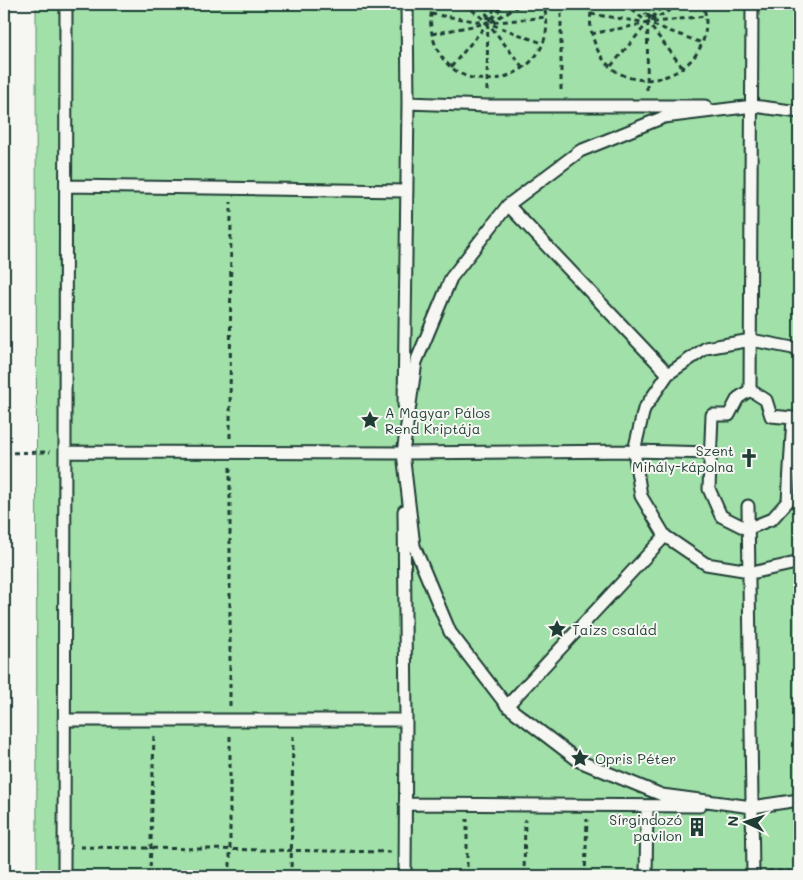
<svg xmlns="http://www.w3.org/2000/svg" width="803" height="880" font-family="Mali,sans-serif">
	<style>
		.green { fill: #a1e0a8; stroke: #608e6e }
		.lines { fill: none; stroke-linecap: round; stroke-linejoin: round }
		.lane-casing { stroke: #1f3d34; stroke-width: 15 }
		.path { stroke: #1f3d34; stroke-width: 3; stroke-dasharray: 5 4; stroke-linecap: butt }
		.lane { stroke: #f6f6f2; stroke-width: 11 }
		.labels { text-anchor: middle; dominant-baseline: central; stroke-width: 4; stroke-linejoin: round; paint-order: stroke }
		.poi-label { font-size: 14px; fill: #1f3d34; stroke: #f6f6f2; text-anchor: start }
	</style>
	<rect width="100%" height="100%" fill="#f6f6f2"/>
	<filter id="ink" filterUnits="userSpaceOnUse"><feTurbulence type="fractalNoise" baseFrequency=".02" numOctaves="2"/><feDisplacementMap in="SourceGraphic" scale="10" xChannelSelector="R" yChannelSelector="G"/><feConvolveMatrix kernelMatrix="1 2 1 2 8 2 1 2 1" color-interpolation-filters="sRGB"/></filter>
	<g filter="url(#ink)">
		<path class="green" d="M36 4H799V876H37Z"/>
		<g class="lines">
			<g class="lane-casing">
				<path id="lane" d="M408 103 487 106H705
					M799 112 753 106 664 117 580 151 508 205 451 278 416 362 403 453 414 546 450 632 507 706 579 761 662 795 752 807 799 800
					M66 186 407 191
					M508 205 668 374
					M799 352 793 348 751 340 706 348 668 374 644 409 634 451 641 496 665 536 706 564 756 572 796 563 799 561
					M750 390 752 4
					M750 390 766 400 771 416 793 418 788 501 772 519 747 529 721 516 709 489 712 415H729L738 398Z
					M404 405 408 103 407 4
					M66 452 403 453 634 451 711 453
					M748 506 753 876
					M404 511 406 720 405 876
					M507 706 665 536
					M64 720H406
					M405 804 700 806
					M64 876 66 4
					M646 876 647 806"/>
			</g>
			<path class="path" d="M434 4C429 16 430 29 434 41 458 113 568 75 543 4
				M465 4 488 23 524 69
				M484 4 487 16
				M561 4V91
				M593 4C589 16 590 29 594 41 617 112 725 77 703 4
				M625 4 648 23 683 68
				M644 4 646 15
				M431 14 488 23 542 43
				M591 14 648 23 702 43
				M649 20 656 4
				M489 21 496 4
				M651 21 681 4
				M491 22 521 4
				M432 34 488 23 546 17
				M591 34 648 23 705 16
				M611 66 664 4
				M451 67 504 4
				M647 90 648 4
				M487 91 488 4
				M230 438 231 202
				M4 453 50 452
				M230 706V467
				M80 847 391 852
				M768 871 797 872
				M150 876 154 734
				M230 876V734
				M291 876 293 734
				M467 876V819
				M524 876 525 819
				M585 876 587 819"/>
			<use href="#lane" class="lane"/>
		</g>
	</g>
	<defs>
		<g id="sight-bare" transform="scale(1.5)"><path d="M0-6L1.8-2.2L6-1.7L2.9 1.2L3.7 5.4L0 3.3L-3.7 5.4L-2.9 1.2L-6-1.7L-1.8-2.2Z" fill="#1f3d34" stroke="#f6f6f2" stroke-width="2.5" paint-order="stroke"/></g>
		<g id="church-bare" transform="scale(1.5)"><path d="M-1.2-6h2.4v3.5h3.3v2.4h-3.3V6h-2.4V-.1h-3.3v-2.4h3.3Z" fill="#1f3d34" stroke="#f6f6f2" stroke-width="2.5" paint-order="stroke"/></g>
		<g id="building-bare" transform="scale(1.5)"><path d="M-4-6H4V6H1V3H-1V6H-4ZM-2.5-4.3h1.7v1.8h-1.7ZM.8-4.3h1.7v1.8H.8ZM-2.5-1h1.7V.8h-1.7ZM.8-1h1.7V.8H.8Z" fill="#1f3d34" stroke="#f6f6f2" stroke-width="2.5" paint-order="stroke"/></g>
	</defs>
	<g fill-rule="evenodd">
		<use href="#sight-bare" x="370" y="420"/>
		<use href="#church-bare" x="749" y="458"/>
		<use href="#sight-bare" x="557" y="629"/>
		<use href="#sight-bare" x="580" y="758"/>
		<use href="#building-bare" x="697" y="827"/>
	</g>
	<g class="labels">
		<g class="poi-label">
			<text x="385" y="412">A Magyar Pálos<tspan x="385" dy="16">Rend Kriptája</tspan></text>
			<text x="734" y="450" text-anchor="end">Szent<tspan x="734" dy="16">Mihály-kápolna</tspan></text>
			<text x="572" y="629">Taizs család</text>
			<text x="595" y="758">Opris Péter</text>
			<text x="682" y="819" text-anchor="end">Sírgindozó<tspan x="682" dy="16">pavilon</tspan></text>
		</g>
	</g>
	<rect width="803" height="880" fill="none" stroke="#f6f6f2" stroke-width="20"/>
	<rect x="10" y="10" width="783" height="860" fill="none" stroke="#1f3d34" stroke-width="2" filter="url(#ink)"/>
	<g transform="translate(746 822) rotate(274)" stroke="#f6f6f2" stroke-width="4" paint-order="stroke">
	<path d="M0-4L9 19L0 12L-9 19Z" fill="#1f3d34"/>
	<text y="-8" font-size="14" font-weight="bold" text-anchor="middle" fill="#1f3d34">N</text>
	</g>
</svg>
